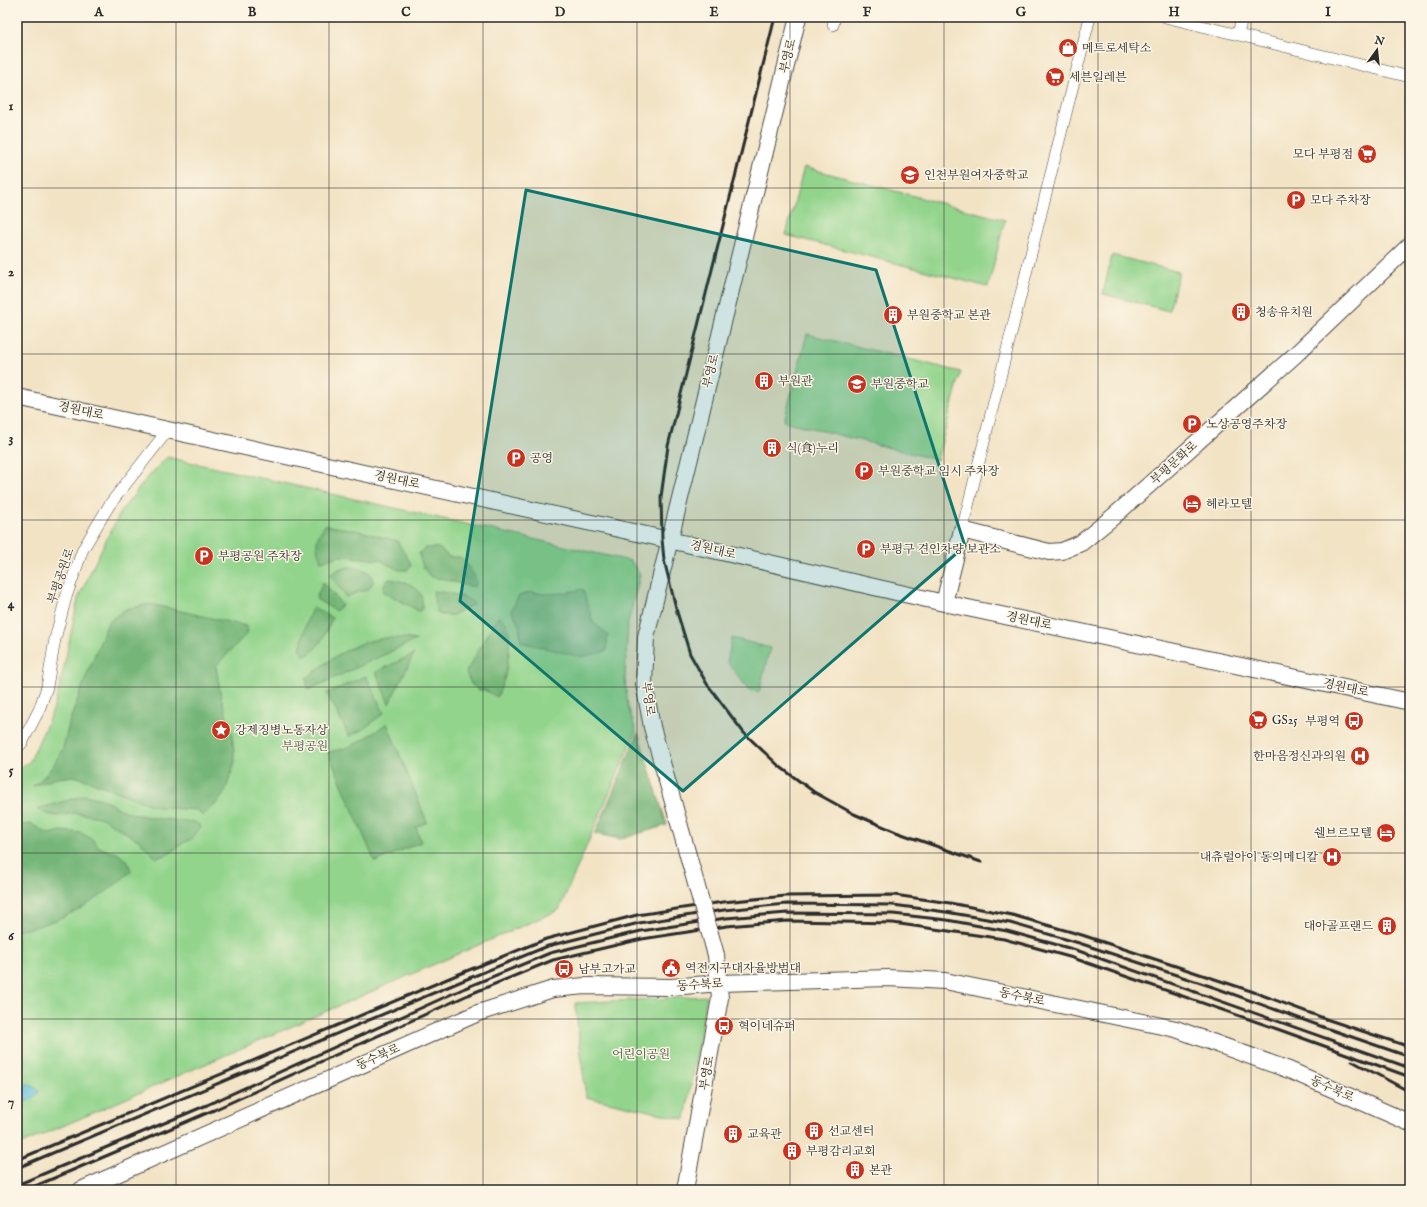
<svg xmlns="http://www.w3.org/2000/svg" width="1427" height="1207" font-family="'IM FELL English','Noto Serif KR',serif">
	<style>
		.green { fill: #92d48c; stroke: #5e805c }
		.forest { fill: #75b678; stroke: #507052 }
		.water { fill: #60c2df; stroke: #467685 }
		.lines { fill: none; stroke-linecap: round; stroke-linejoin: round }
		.street-casing { stroke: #494742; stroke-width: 12 }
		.secondary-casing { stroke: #494742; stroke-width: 18 }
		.street { stroke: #fff; stroke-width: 11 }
		.secondary { stroke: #fff; stroke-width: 16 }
		.rail { stroke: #2b2b2b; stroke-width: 3 }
		.secondary-bridge-casing { stroke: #494742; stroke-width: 18; stroke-linecap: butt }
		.secondary-bridge { stroke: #fff; stroke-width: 16 }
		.marked { fill: #0f766e; fill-opacity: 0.2; stroke: #0f766e; stroke-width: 3; stroke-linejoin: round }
		.grid { fill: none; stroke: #2b2b2b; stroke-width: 1; stroke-opacity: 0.55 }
		.labels { text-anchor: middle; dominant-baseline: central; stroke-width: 3; stroke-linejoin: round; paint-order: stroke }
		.poi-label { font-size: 12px; fill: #2b2b2b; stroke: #fcf5e5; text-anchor: start }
		.street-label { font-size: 12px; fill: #2b2b2b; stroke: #fcf5e5 }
		.park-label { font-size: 12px; fill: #455543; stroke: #fcf5e5 }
		.neatline { fill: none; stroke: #2b2b2b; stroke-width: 1.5 }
		.grid-label { font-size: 13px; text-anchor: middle; font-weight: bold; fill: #2b2b2b }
	</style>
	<rect width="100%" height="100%" fill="#fcf5e5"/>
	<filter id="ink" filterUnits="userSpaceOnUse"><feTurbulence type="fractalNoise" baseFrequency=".025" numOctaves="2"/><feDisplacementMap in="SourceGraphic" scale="8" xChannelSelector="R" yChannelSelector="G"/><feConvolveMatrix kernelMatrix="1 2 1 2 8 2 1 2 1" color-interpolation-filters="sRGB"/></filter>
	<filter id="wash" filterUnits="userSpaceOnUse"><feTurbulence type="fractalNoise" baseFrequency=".012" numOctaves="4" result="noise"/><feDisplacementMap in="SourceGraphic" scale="16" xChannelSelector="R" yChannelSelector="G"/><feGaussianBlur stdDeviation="0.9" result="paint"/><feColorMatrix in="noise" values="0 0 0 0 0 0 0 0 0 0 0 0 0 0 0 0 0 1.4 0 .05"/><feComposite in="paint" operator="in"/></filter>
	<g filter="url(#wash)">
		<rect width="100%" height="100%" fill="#f2e3c5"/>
		<path class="green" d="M804 167 1005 220 988 287 786 235Z
			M1112 255 1179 272 1169 311 1103 294Z
			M807 334 961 372 937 460 784 421Z
			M167 457 631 561 640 575 628 623 625 679 628 706 636 731 559 910 17 1146V770L30 761 53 710 59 690 78 599 98 556 121 511 147 478Z
			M732 638 770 648 759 692 749 690 727 662Z
			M707 996 685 1119 586 1097 575 1003Z"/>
		<path class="forest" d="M325 525 360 531 397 541 410 562 411 566 408 570H399L380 560 363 558 340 556 321 561C315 545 315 539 325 525Z
			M424 548H439L449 557H459L463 559 475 577 477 582 475 586C465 588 454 581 444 579 441 578 435 578 432 577 424 572 421 562 419 554Z
			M349 567C360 568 373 569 373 583L367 591H360L346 597 330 575 339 569Z
			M390 579C407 582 426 587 422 609L419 611 384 592C383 585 384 582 390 579Z
			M323 582 342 605 336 611 316 599Z
			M583 589 593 622 608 635 606 651 581 657 521 642 519 624 511 610 519 596 531 592 544 594 565 593Z
			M433 591C443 592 468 595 474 604L453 615H440L436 611Z
			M150 604 246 626 248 632 216 666 221 697 232 733 235 762 225 792 217 803 202 816 198 810 157 807 95 783 74 776 57 778 33 786 47 774 56 761 63 748 70 720 86 677 108 622 126 609Z
			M313 607 332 618C326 632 320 649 305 656L300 650C303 635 306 621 313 607Z
			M498 617C499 617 504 620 504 620 514 630 508 663 505 676 503 683 500 690 497 697L485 690H479L471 684 466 672Z
			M385 638H404L416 640 308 690 306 678C333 658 350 643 385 638Z
			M414 654 389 704 376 672Z
			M366 676 384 713 362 730 349 736 327 693Z
			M387 723 427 822 416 827 421 842 375 862 328 752C352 749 368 737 387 723Z
			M638 733 667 825 621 839 595 834Z
			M86 795 105 800 120 809 133 814 160 819 195 822 201 827 191 839 183 843 169 854 156 858 141 842 102 818 89 815 75 813 57 816 47 814 37 809Z
			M32 824 41 830 49 834 61 831 81 833 93 840 99 847 108 851 117 853 128 862 131 871C105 895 77 914 44 924 36 927 26 930 17 930V825Z"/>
		<path class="water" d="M28 1083 39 1091C36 1099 24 1102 17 1105V1085L27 1086Z"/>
	</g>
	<g filter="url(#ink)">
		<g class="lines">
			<g class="street-casing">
				<path id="street" d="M1165 17 1410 77
					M833 25 835 17
					M1238 35 1242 17
					M962 530 1090 17
					M17 748 22 743 39 710 47 687 55 639 66 597 83 549 110 504 168 430"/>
			</g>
			<g class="secondary-casing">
				<path id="secondary" d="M17 397 669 540 944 603 1410 702
					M944 603 962 530 1049 552 1062 551 1081 543 1114 516 1294 356 1410 245
					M652 727 644 684 646 637 798 17
					M81 1190 478 1013 553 989 585 986 671 987 720 983 888 978 945 981 1176 1029 1289 1070 1410 1123
					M685 1190 720 998 716 955"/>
			</g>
			<use href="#street" class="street"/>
			<use href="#secondary" class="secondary"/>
			<path class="rail" d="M775 17 668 446 661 497 662 539 664 560 677 612 690 654 707 684 744 733 779 766 814 792 854 814 896 832 981 862
				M1352 1061 1410 1092
				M17 1160 459 974 546 939 637 915 723 902 786 896 894 895 950 903 1012 915 1082 935 1251 991 1326 1019 1410 1047
				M17 1168 462 981 548 946 639 923 724 910 787 904 893 905 946 912 1010 923 1079 943 1216 988 1323 1027 1410 1057
				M17 1185 207 1105 465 988 550 953 641 931 726 918 787 913 893 914 947 920 1007 931 1076 950 1410 1068
				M26 1190 214 1110 468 995 553 960 642 939 727 926 788 921 893 923 1004 939 1073 958 1280 1030 1410 1077"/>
			<g class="secondary-bridge-casing">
				<path id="secondary-bridge" d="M652 727 716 955"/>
			</g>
			<use href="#secondary-bridge" class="secondary-bridge"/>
		</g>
	</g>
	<path class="marked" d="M526 190 876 270 965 546 683 791 460 601Z"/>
	<path class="grid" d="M176 17V1190M329 17V1190M483 17V1190M637 17V1190M790 17V1190M944 17V1190M1098 17V1190M1251 17V1190M17 188H1410M17 354H1410M17 520H1410M17 687H1410M17 853H1410M17 1019H1410"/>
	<defs>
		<g id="shop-disc" transform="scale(1)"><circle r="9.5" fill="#c8321e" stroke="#fcf5e5"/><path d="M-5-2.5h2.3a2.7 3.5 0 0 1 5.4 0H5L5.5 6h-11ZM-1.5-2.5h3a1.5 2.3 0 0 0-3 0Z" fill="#fff"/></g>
		<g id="supermarket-disc" transform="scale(1)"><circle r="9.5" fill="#c8321e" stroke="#fcf5e5"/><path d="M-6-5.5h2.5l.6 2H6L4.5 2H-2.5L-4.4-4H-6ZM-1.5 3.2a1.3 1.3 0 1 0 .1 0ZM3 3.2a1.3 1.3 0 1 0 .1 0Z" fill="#fff"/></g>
		<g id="school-disc" transform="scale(1)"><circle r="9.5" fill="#c8321e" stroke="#fcf5e5"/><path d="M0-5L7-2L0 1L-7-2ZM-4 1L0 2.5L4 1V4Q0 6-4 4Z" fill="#fff"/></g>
		<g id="parking-disc" transform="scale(1)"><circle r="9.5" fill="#c8321e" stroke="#fcf5e5"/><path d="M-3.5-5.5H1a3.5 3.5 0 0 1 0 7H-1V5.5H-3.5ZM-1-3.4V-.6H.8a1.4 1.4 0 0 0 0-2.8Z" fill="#fff"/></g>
		<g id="building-disc" transform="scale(1)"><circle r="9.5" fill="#c8321e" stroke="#fcf5e5"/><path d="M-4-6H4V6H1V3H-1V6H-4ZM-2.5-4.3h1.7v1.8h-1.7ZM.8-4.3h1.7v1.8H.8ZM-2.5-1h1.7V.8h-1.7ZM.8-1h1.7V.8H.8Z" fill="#fff"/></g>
		<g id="hotel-disc" transform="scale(1)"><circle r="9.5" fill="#c8321e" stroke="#fcf5e5"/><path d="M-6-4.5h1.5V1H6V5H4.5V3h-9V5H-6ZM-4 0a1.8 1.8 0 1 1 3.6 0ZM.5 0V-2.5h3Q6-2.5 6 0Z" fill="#fff"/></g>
		<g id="bus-disc" transform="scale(1)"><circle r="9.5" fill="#c8321e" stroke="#fcf5e5"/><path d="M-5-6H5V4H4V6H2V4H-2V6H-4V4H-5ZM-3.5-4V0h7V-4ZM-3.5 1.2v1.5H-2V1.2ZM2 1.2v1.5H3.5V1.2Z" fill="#fff"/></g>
		<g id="sight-disc" transform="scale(1)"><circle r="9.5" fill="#c8321e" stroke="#fcf5e5"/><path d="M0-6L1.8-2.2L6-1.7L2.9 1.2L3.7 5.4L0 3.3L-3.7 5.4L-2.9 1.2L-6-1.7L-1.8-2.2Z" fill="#fff"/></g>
		<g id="hospital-disc" transform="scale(1)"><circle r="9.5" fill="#c8321e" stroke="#fcf5e5"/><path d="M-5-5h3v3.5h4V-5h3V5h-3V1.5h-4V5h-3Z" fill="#fff"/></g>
		<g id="civic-disc" transform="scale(1)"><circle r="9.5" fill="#c8321e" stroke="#fcf5e5"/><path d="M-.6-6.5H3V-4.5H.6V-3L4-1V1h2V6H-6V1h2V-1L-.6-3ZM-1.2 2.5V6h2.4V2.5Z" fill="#fff"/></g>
	</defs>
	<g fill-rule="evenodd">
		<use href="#shop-disc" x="1068" y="48"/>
		<use href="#supermarket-disc" x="1055" y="77"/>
		<use href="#supermarket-disc" x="1367" y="154"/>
		<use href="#school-disc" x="910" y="175"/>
		<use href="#parking-disc" x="1296" y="200"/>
		<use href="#building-disc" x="1241" y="312"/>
		<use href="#building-disc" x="893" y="315"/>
		<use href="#building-disc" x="764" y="381"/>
		<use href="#school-disc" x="857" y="384"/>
		<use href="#parking-disc" x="1192" y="424"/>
		<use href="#building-disc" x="772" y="448"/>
		<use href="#parking-disc" x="516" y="458"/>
		<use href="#parking-disc" x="864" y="471"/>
		<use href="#hotel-disc" x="1192" y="504"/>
		<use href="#parking-disc" x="866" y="549"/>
		<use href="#parking-disc" x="204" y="556"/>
		<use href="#supermarket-disc" x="1258" y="720"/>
		<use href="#bus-disc" x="1354" y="721"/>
		<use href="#sight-disc" x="221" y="730"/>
		<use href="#hospital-disc" x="1360" y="756"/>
		<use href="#hotel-disc" x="1386" y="833"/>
		<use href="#hospital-disc" x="1332" y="857"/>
		<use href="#building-disc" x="1387" y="926"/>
		<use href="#civic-disc" x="671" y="968"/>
		<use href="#bus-disc" x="564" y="969"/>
		<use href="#bus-disc" x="724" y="1026"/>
		<use href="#building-disc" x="814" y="1131"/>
		<use href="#building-disc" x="733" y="1134"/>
		<use href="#building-disc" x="792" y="1151"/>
		<use href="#building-disc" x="855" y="1170"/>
	</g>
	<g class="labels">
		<g class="poi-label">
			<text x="1082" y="48">메트로세탁소</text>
			<text x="1069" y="77">세븐일레븐</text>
			<text x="1353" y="154" text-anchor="end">모다 부평점</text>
			<text x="924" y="175">인천부원여자중학교</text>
			<text x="1310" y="200">모다 주차장</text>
			<text x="1255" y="312">청송유치원</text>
			<text x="907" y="315">부원중학교 본관</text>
			<text x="778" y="381">부원관</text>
			<text x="871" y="384">부원중학교</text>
			<text x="1206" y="424">노상공영주차장</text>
			<text x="786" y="448">식(食)누리</text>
			<text x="530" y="458">공영</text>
			<text x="878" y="471">부원중학교 임시 주차장</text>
			<text x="1206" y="504">헤라모텔</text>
			<text x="880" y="549">부평구 견인차량 보관소</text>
			<text x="218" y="556">부평공원 주차장</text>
			<text x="1272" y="720">GS25</text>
			<text x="1340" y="721" text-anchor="end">부평역</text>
			<text x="235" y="730">강제징병노동자상</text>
			<text x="1346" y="756" text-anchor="end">한마음정신과의원</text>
			<text x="1372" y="833" text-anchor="end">쉘브르모텔</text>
			<text x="1318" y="857" text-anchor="end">내츄럴아이 동의메디칼</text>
			<text x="1373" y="926" text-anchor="end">대아골프랜드</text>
			<text x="685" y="968">역전지구대자율방범대</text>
			<text x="578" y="969">남부고가교</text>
			<text x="738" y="1026">혁이네슈퍼</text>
			<text x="828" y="1131">선교센터</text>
			<text x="747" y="1134">교육관</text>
			<text x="806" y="1151">부평감리교회</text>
			<text x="869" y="1170">본관</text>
		</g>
		<g class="street-label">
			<text transform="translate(788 56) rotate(-76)">부영로</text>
			<text transform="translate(711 371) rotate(-76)">부영로</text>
			<text transform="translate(81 411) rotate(12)">경원대로</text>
			<text transform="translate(1174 463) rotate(-42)">부평문화로</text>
			<text transform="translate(397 480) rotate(12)">경원대로</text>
			<text transform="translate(713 550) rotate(13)">경원대로</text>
			<text transform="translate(61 576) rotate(-71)">부평공원로</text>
			<text transform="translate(1029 621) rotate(12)">경원대로</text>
			<text transform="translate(1346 688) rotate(12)">경원대로</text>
			<text transform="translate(648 699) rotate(82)">부영로</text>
			<text transform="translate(700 985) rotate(-4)">동수북로</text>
			<text transform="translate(1022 997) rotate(12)">동수북로</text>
			<text transform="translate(378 1057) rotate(-24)">동수북로</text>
			<text transform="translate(707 1073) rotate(-80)">부영로</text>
			<text transform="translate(1332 1089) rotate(24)">동수북로</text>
		</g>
		<g class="park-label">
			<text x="305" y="746">부평공원</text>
			<text x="641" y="1054">어린이공원</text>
		</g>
	</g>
	<rect width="1427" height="1207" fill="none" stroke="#fcf5e5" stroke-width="44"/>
	<g transform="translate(1377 50) rotate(15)" stroke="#fcf5e5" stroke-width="3" paint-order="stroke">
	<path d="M0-3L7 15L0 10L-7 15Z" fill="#2b2b2b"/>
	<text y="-6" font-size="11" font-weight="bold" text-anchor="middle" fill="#2b2b2b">N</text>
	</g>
	<rect x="22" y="22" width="1383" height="1163" class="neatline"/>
	<g class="grid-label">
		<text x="99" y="16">A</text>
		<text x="252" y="16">B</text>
		<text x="406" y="16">C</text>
		<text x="560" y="16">D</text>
		<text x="714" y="16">E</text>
		<text x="867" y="16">F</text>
		<text x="1021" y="16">G</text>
		<text x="1174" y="16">H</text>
		<text x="1328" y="16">I</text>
		<text x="11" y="110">1</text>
		<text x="11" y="276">2</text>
		<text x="11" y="442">3</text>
		<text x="11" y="608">4</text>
		<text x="11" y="774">5</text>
		<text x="11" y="940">6</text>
		<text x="11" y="1106">7</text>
	</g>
</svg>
